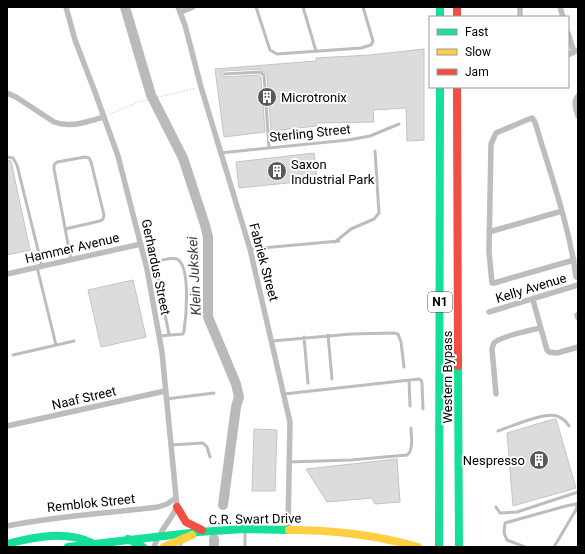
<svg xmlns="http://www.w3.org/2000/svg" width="585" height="554" font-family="Roboto,sans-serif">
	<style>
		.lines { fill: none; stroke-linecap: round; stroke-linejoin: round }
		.river { stroke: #bababa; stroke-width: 10 }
		.building { fill: #dcdcdc; stroke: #c4c4c4 }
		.path { stroke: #b8b8b8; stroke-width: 1; stroke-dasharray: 1 2; stroke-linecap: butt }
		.lane { stroke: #bdbdbd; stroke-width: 3 }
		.street { stroke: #bdbdbd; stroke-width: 5.5 }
		.fast { stroke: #16e098; stroke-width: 8 }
		.slow { stroke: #ffcf43; stroke-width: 8 }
		.jam { stroke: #f24e42; stroke-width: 8 }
		.labels { text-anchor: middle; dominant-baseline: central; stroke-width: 4; stroke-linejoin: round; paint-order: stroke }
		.shield { fill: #fff; stroke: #4c4c4c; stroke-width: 1 }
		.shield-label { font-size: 12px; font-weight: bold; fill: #000 }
		.poi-label { font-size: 13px; fill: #000; stroke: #fff; text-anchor: start }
		.street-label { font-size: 13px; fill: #000; stroke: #fff }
		.water-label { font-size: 14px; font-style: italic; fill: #3e3e3e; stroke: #fff }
	</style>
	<rect width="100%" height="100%" fill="#fff"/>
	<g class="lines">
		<path class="river" d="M125 7 151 95 183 158 205 225 208 237V317L236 384 239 397 236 407 223 505
			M214 547V539"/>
	</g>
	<path class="building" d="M424 49V140L407 141 406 108 373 110 374 122 316 123V126L271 131 267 74 260 69 224 71 222 72 221 75 224 77 259 75 261 77 265 132 224 137 215 69 316 61V58L370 55Z
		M314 153 317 180 239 188 236 162Z
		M7 160 11 161 30 250 7 255Z
		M133 280 146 337 101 347 88 290Z
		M554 419H556L576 488 513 506 507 433Z
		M254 429 277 430 275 491H252Z
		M397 459 400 502 375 504 372 498 327 502 306 469Z"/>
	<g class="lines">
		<path class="path" d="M110 114 138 102 196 88"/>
		<path class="lane" d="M256 7 270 50 277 54 361 48 371 45 373 41 363 7
			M303 7 316 51
			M224 74 260 72 264 75 269 148
			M220 153 348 140 370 136 399 124
			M7 157 13 158 17 165 42 266
			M65 229 100 221 103 219 104 215 91 162 89 158 85 157 57 162 54 165V169L71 260
			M335 242 351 229 374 219 379 213 375 151
			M250 249 339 241
			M37 267 56 345
			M328 335 332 379
			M159 336 183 334 184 331C186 318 191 266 177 259 171 257 164 260 158 261 154 271 167 321 169 335
			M304 337 308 383
			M272 341 351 334 394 333 398 334 401 342 404 367
			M13 355 74 341
			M409 380 410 406
			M284 394 419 379 421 380 422 383 423 409
			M166 399 214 393
			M498 431C512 426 544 412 557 416 563 418 566 421 569 426
			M171 445 203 443 207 447 210 457
			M289 462 351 460 407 455C414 450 411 436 411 428
			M578 503 576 504 578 512
			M496 507 500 513 517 512 578 492
			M180 547 182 541
			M245 547V529
			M525 547 507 540 504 533 505 523 566 506 576 504
			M554 547 577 508"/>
		<path class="street" d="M66 7 75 40 95 92 118 156 147 269 162 352 177 507C170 521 159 532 154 547
			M178 7 185 25 201 87 250 249 290 422 288 529
			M560 7 563 17
			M181 12 193 7
			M520 17V7
			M568 33 574 52
			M568 55 578 50
			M7 93 16 97 54 122C71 128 87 122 104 117
			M578 96C573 102 576 109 578 116
			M489 232 562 211
			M574 260 494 283H492L489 252 491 144 496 133 529 119 532 118 535 122C550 173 569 224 576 277
			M7 274 141 244
			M533 300 547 350 549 352 557 353 578 347
			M489 312 578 285
			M577 315 578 318
			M496 394 492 349C492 348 494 343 494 343 498 337 532 330 540 328
			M7 426 165 391
			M7 526C57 516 108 513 158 507L167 504 176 498"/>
		<path class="fast" d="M440 7V17
			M458 366 459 547
			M128 539 143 547
			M7 544C34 537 66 530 92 543
			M68 547 199 532 243 529 289 530
			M439 547 440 87"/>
		<path class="slow" d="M289 530C333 530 376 535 418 547
			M164 547 192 535"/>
		<path class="jam" d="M457 7V17
			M457 87 458 366
			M177 507 186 522 202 530"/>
	</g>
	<defs>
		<g id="building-disc" transform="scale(1)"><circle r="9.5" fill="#595959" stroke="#fff"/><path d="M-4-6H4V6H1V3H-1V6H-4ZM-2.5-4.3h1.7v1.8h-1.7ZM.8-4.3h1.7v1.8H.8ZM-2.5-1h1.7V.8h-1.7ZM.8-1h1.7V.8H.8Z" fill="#fff"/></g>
	</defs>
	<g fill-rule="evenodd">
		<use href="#building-disc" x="267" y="97"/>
		<use href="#building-disc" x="277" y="171"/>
		<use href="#building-disc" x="539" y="460"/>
	</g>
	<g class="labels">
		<rect class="shield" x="428" y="292" width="24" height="20" rx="3"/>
		<g class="shield-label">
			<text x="440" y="302">N1</text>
		</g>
		<g class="poi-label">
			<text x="281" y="97">Microtronix</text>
			<text x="291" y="164">Saxon<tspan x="291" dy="15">Industrial Park</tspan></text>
			<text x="525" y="460" text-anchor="end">Nespresso</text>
		</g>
		<g class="street-label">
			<text transform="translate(310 133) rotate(-6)">Sterling Street</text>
			<text transform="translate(72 248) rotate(-13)">Hammer Avenue</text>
			<text transform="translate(264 262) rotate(75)">Fabriek Street</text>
			<text transform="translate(156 267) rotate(78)">Gerhardus Street</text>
			<text transform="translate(531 288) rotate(-17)">Kelly Avenue</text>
			<text transform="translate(447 377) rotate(-90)">Western Bypass</text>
			<text transform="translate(84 398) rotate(-13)">Naaf Street</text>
			<text transform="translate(91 503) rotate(-6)">Remblok Street</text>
			<text transform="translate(255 519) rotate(-1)">C.R. Swart Drive</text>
		</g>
		<g class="water-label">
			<text transform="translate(194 276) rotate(-93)">Klein Jukskei</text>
		</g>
	</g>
	<rect width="585" height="554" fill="none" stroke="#000000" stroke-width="16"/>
	<rect x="429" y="16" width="140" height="72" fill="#ffffff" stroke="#999999"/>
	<rect x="437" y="29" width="20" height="6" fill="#16e098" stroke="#999999"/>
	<text x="465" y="36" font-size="12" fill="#000000">Fast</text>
	<rect x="437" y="49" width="20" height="6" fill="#ffcf43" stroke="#999999"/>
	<text x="465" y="56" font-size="12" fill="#000000">Slow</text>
	<rect x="437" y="69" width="20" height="6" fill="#f24e42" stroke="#999999"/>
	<text x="465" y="76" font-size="12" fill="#000000">Jam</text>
</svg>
